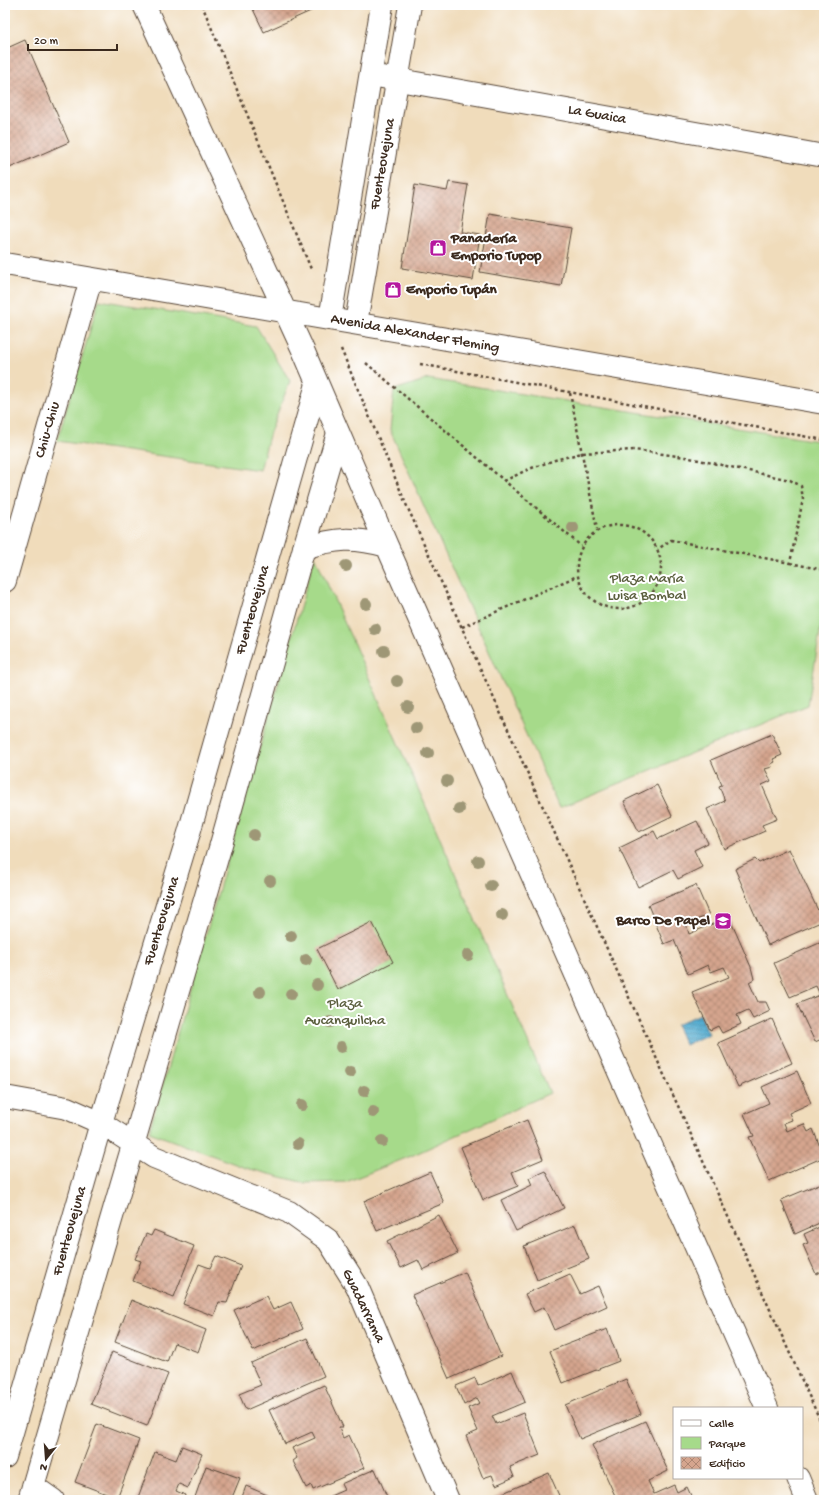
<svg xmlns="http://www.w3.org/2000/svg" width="829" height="1505" font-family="'Gochi Hand',sans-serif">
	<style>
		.green { fill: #a6da8a; stroke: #708254 }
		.water { fill: url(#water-rules); stroke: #466b77 }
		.building { fill: url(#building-cross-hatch) }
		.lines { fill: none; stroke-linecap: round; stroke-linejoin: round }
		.minor-casing { stroke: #564536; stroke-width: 24 }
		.major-casing { stroke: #564536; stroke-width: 24 }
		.path { stroke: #564536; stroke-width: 2.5; stroke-dasharray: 3 3; stroke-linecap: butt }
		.minor { stroke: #fff; stroke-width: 22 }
		.major { stroke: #fff; stroke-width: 22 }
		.tree { fill: #9e9776 }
		.labels { text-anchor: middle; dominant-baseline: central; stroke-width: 4; stroke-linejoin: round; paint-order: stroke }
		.street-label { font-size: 15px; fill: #3b2a1e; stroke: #fff }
		.poi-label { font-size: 15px; font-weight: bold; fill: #3b2a1e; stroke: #fff; text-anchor: start }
		.park-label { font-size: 15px; fill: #5b5f3e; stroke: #fff }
	</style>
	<defs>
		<pattern id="water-rules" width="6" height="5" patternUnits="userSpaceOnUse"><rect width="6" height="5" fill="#52acd0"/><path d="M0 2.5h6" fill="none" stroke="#458ca8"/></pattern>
		<pattern id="building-cross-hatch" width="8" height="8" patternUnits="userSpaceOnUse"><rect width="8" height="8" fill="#d5a58e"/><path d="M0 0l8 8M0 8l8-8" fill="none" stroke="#ae8773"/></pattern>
	</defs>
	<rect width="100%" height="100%" fill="#fff"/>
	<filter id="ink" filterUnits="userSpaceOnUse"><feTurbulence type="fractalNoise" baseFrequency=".025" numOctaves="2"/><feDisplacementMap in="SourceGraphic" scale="8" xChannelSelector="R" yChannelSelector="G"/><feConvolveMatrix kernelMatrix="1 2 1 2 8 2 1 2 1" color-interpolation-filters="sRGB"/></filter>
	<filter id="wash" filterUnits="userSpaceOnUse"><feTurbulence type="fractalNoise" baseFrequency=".012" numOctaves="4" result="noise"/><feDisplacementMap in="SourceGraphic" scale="16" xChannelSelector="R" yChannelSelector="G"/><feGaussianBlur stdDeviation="0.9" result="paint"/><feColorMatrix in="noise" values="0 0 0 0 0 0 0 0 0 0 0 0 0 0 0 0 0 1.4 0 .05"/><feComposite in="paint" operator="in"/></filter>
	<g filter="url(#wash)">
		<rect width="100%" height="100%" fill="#f0dcbb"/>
		<path class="green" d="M99 300 256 326 290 381 270 432 260 470 57 441Z
			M428 379 824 442V608L808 705 559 808 390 430 394 390Z
			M315 556 435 827 550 1093 411 1156 346 1182 305 1183 246 1168 149 1132Z"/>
		<path class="water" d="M700 1014 709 1034 685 1045 676 1025Z"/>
		<g id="blocks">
			<path class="building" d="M251 5H324L264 32Z
				M25 40 69 142 5 170V49Z
				M449 182 468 185 460 232 480 235 473 280 402 268 415 185 447 191Z
				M490 214 571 228 561 286 480 272Z
				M772 734 782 755 773 759 775 762 771 764 772 767 765 769 771 781 762 785 777 819 762 825 765 831 724 849 707 809 725 801 719 786 722 785 711 760Z
				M657 785 672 816 639 832 624 801Z
				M697 821 708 843 694 850 702 867 678 879 673 870 638 887 619 848 654 831 658 839Z
				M789 849 823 921 768 945 735 869 755 859 759 863Z
				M696 885 709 915 686 924 689 934 729 917 751 967 754 979 749 982 758 1002H766L770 1011 753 1019 748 1010 737 1015 741 1024 722 1033 718 1026 710 1030 692 992 729 977 724 967 711 972 708 965 688 974 674 940 664 944 648 905Z
				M372 922 393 962 338 990 317 949Z
				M824 941V1038L815 1042 797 1004 820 995 816 986 790 997 774 963Z
				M772 1019 792 1063 738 1087 718 1043Z
				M797 1071 811 1103 789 1113 792 1120 784 1123 787 1131 804 1124 808 1132 813 1129 824 1157 769 1181 749 1137 754 1136 744 1114 769 1103 762 1087Z
				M527 1120 543 1159 512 1172 518 1186 483 1200 461 1147Z
				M545 1171 564 1208 516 1231 501 1200 532 1185 529 1178Z
				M430 1172 444 1203 377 1231 364 1201Z
				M824 1182V1221L795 1234 781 1200Z
				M439 1215 458 1253 423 1270 418 1260 401 1268 387 1241Z
				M575 1225 589 1259 537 1280 524 1246Z
				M824 1225V1276L822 1271 816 1274 803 1245 808 1243 804 1234Z
				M154 1230 194 1246 174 1297 133 1281 141 1261 135 1259 146 1234 151 1236Z
				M216 1256 241 1266 227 1303 219 1302 214 1316 183 1304 199 1264 210 1268Z
				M465 1272 501 1356 449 1379 412 1295Z
				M570 1274 580 1294 598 1286 607 1306 554 1330 544 1307 534 1312 525 1294Z
				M266 1296 273 1310 291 1302 303 1329 253 1351 234 1310Z
				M131 1300 206 1330 198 1352 174 1343 167 1362 115 1342Z
				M607 1329 619 1361 563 1383 550 1351Z
				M307 1338 324 1376 246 1410 239 1394 261 1385 251 1363Z
				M112 1352 168 1374 147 1426 91 1404Z
				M512 1371 525 1402 492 1416 496 1424 523 1413 540 1455 510 1467 514 1477 496 1485 492 1475 483 1478 466 1436 478 1431 468 1408 480 1403 477 1398 464 1405 456 1386 475 1378 478 1386Z
				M626 1379 641 1414 580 1439 565 1405Z
				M324 1385 343 1427H339L343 1438 349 1435 364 1468 313 1490 311 1485 306 1488 293 1461 297 1458 292 1448 315 1438 312 1432 285 1444 269 1410Z
				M645 1421 668 1471 648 1481 654 1494 674 1485 677 1492 687 1487 693 1500H617L592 1445Z
				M97 1424 139 1440 117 1498 75 1482Z
				M182 1446 202 1454 188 1488 179 1484 176 1491 185 1495 184 1499 186 1500H137L155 1452 176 1460Z
				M206 1466 240 1478 231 1500H194Z
				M375 1469 388 1499 321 1500 344 1490 341 1484Z
				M549 1473 561 1500H487Z
				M246 1486 279 1500H241Z"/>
		</g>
	</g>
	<g filter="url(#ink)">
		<use href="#blocks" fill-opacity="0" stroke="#564536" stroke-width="1"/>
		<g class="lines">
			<g class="minor-casing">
				<path id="minor" d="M371 75 824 156
					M330 319 382 5
					M356 323 410 5
					M5 581 91 279
					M5 1097 67 1108 101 1123 154 1157 289 1212 328 1240 357 1286 448 1500
					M5 1457 101 1123 189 833 317 384
					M33 1486 53 1500
					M29 1500 220 848 304 548 338 433"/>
			</g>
			<g class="major-casing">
				<path id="major" d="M144 5 303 350 387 546 767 1408
					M5 264 824 403
					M304 548C336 538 354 537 387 546
					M798 1478 807 1500"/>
			</g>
			<path class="path" d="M202 5 311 269
				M341 349 406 504 824 1429
				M366 363 581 546
				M420 364 824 440
				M570 393 597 529
				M504 481 529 469 555 460 582 453 634 450 685 457 790 480 801 486 803 499 790 563 671 540 658 549
				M577 567a42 42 0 1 1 84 0a42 42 0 1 1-84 0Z
				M790 563 824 570
				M462 627 577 576"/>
			<use href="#minor" class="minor"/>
			<use href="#major" class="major"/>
		</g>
		<g class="tree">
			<circle cx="573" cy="528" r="6"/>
			<circle cx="346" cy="566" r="6"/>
			<circle cx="366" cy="604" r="6"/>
			<circle cx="375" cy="629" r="6"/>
			<circle cx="384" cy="651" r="6"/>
			<circle cx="397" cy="681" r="6"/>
			<circle cx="408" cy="707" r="6"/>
			<circle cx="416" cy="728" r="6"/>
			<circle cx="428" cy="753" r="6"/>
			<circle cx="447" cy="781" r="6"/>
			<circle cx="459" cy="809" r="6"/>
			<circle cx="254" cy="835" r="6"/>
			<circle cx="478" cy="861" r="6"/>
			<circle cx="270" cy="881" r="6"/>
			<circle cx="491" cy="886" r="6"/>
			<circle cx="502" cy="915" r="6"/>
			<circle cx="291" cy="936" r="6"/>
			<circle cx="468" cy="955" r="6"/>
			<circle cx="306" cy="960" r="6"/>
			<circle cx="317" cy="985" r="6"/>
			<circle cx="260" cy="992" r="6"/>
			<circle cx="291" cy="994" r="6"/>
			<circle cx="330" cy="1022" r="6"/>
			<circle cx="341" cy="1047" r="6"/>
			<circle cx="350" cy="1072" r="6"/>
			<circle cx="364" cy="1091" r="6"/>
			<circle cx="302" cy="1105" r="6"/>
			<circle cx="373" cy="1112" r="6"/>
			<circle cx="382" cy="1141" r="6"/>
			<circle cx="298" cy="1144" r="6"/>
		</g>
	</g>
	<defs>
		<g id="shop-square" transform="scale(0.9)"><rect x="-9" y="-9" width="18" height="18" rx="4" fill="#b5179e" stroke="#fff"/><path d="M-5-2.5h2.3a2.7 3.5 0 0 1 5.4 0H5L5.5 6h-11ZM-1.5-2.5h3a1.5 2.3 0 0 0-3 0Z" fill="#fff"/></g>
		<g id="school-square" transform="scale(0.9)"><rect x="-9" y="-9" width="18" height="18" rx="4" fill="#b5179e" stroke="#fff"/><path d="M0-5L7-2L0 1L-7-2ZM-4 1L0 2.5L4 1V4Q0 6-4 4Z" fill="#fff"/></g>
	</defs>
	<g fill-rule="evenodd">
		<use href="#shop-square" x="438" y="248"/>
		<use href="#shop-square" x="393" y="290"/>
		<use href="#school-square" x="723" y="921"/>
	</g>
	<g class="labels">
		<g class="street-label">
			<text transform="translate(597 115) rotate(10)">La Guaica</text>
			<text transform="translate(383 164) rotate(-80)">Fuenteovejuna</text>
			<text transform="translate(415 334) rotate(10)">Avenida Alexander Fleming</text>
			<text transform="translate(48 430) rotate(-74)">Chiu-Chiu</text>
			<text transform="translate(253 610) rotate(-74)">Fuenteovejuna</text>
			<text transform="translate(162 921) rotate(-73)">Fuenteovejuna</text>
			<text transform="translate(70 1231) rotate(-74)">Fuenteovejuna</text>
			<text transform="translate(363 1306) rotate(64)">Guadarrama</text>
		</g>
		<g class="poi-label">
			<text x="451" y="239">Panadería<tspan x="451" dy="17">Emporio Tupop</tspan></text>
			<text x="406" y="290">Emporio Tupán</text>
			<text x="710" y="921" text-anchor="end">Barco De Papel</text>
		</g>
		<g class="park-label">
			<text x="647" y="579">Plaza María<tspan x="647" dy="17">Luisa Bombal</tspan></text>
			<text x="345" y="1004">Plaza<tspan x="345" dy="17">Aucanquilcha</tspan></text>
		</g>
	</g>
	<rect width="829" height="1505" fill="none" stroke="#fff" stroke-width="20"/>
	<rect x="673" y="1407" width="130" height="72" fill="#ffffff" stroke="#b1aaa5"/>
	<rect x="681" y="1420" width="20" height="6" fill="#ffffff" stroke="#b1aaa5"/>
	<text x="709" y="1427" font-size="12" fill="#3b2a1e">Calle</text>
	<rect x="681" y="1437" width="20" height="12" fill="#a6da8a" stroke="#b1aaa5"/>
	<text x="709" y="1447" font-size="12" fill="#3b2a1e">Parque</text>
	<rect x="681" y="1457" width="20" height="12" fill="url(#building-cross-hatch)" stroke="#b1aaa5"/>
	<text x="709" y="1467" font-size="12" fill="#3b2a1e">Edificio</text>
	<g transform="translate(46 1459) rotate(197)" stroke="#ffffff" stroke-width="3" paint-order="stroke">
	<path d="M0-3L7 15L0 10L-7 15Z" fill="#3b2a1e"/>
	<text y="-6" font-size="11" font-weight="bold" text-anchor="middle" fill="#3b2a1e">N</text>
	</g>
	<path d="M28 44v6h89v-6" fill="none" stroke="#3b2a1e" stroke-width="2"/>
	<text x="34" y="44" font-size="12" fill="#3b2a1e" stroke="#ffffff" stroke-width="3" paint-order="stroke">20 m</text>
</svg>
